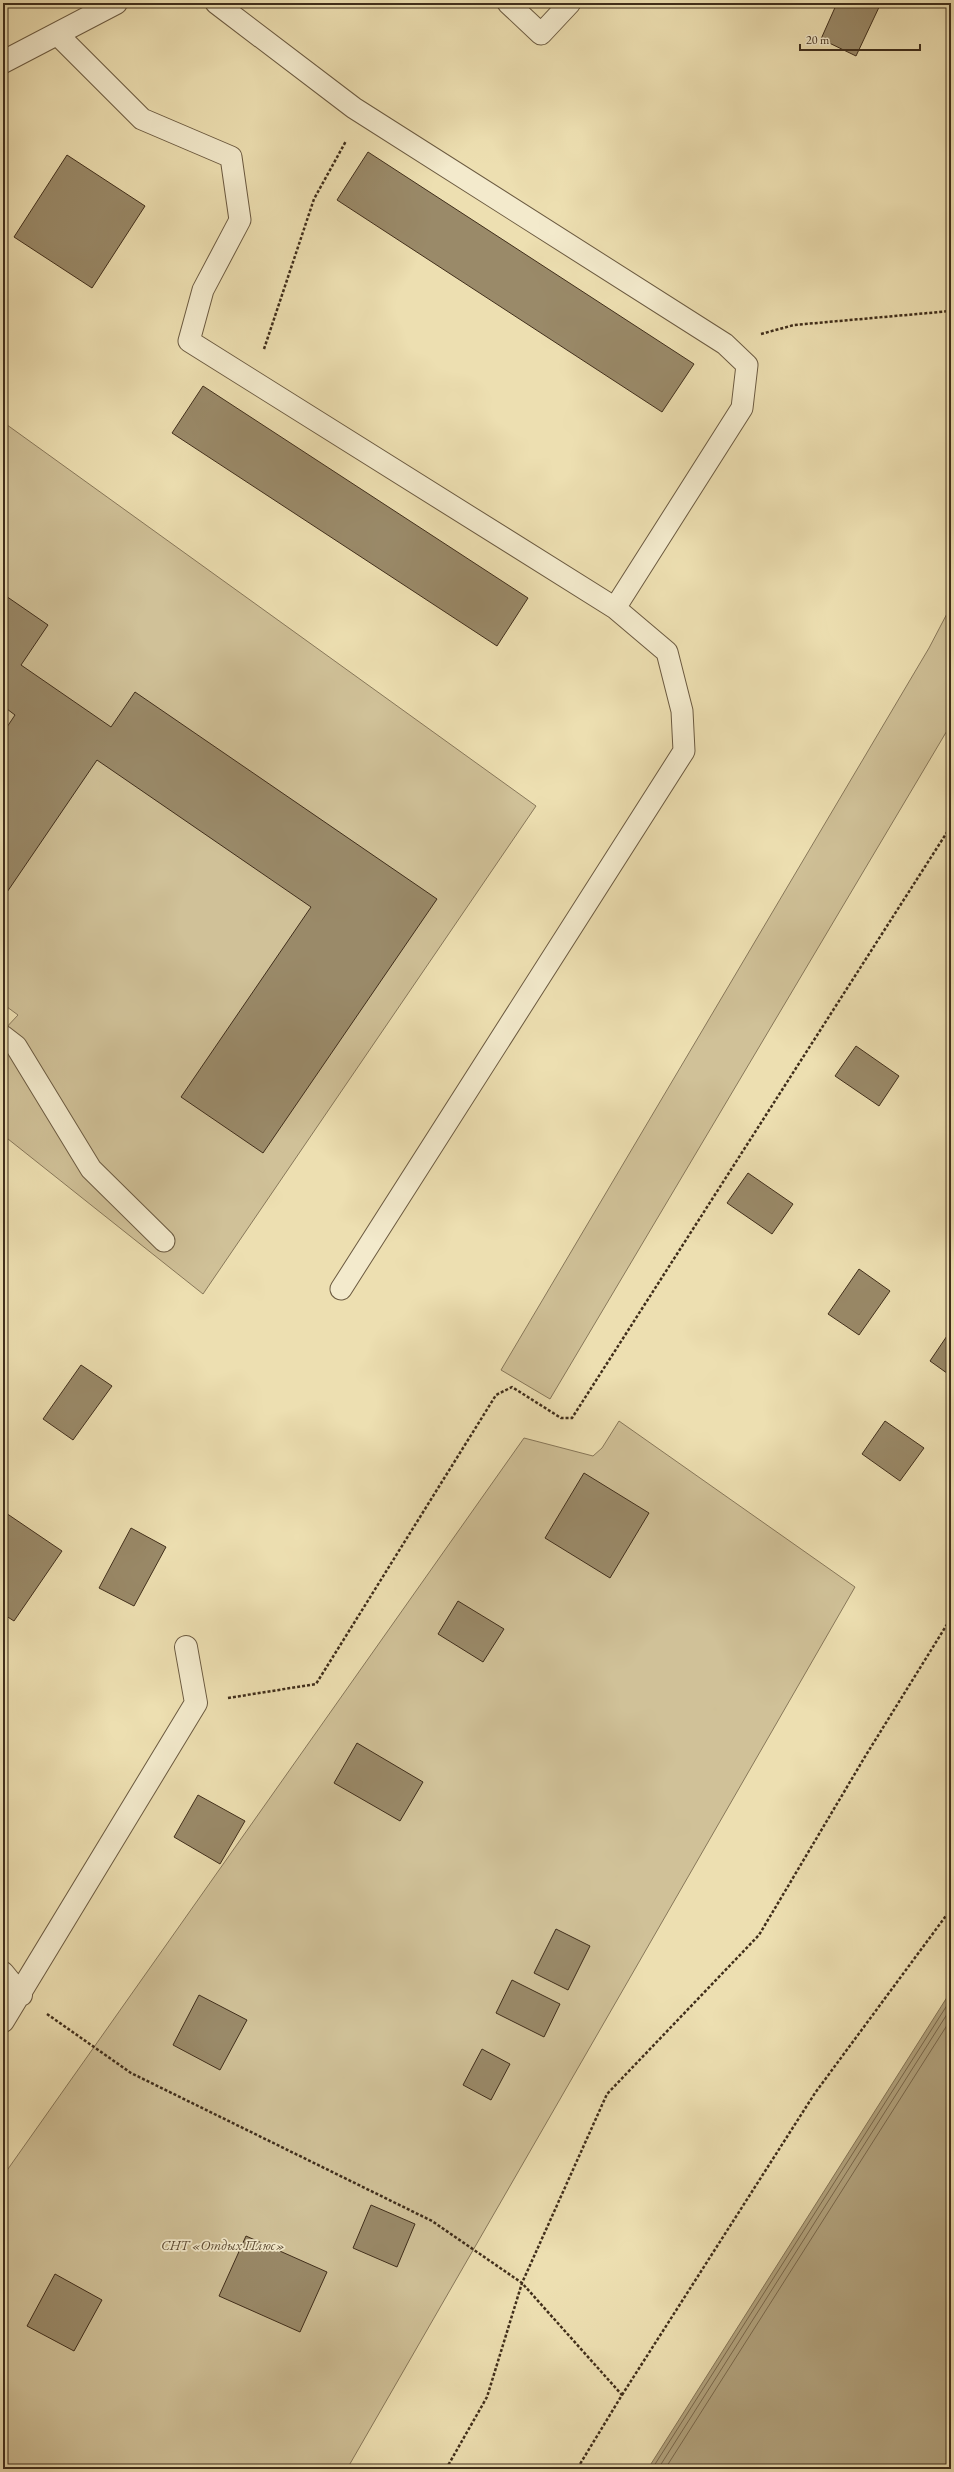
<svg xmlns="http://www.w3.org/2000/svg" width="954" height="2472" font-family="'EB Garamond',serif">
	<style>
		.green { fill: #d0c198; stroke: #88785a }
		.water { fill: #b2a37e; stroke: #847456 }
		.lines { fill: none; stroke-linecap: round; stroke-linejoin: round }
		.shore { stroke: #79684c; stroke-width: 1 }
		.building { fill: #9a8a69; stroke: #402e1b }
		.service-casing { stroke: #6b5a40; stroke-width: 23 }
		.minor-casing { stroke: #6b5a40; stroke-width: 24 }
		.path { stroke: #402e1b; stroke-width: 2.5; stroke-dasharray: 3 2; stroke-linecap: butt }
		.service { stroke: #f3eacc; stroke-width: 21 }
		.minor { stroke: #f3eacc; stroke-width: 22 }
		.labels { text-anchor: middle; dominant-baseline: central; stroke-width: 3.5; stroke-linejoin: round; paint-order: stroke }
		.park-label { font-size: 14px; font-style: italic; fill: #5d4b34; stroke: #f3eacc }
	</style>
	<rect width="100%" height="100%" fill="#eddfb1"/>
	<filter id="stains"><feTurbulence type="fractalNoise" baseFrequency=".005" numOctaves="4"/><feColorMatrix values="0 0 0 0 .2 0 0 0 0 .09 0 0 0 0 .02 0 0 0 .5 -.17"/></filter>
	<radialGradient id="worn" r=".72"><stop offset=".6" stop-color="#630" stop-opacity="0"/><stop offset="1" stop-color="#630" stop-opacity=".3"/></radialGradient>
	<path class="green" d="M3 422 536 806 203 1294 3 1135V1031L18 1015 3 1004Z
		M951 606V724L550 1399 501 1370 929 648Z
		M619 1421 855 1587 347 2469H3V2176L524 1438 593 1456 602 1448Z"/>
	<path class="water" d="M951 1991V2469H648L649 2467Z"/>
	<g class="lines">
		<path class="shore" d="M652 2469 951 1999
			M658 2469 951 2008
			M665 2469 951 2019"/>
	</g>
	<path class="building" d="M837 3H881L856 56 821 39Z
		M368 152 694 364 662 412 337 200Z
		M67 155 145 206 92 288 14 237Z
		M203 386 528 598 497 646 172 433Z
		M3 594 48 625 21 665 111 727 135 692 437 899 263 1153 181 1097 311 907 97 760 3 898V733L15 715 3 706Z
		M856 1046 899 1076 879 1106 835 1076Z
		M748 1173 793 1204 772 1234 727 1203Z
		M859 1269 890 1291 859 1335 828 1314Z
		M951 1330V1376L930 1361Z
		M81 1365 112 1386 73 1440 43 1419Z
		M885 1421 924 1448 900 1481 862 1454Z
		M584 1473 649 1513 610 1578 545 1538Z
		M3 1511 62 1551 14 1621 3 1614Z
		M131 1528 166 1547 134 1606 99 1588Z
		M458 1601 504 1629 483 1662 438 1634Z
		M357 1743 423 1782 400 1821 334 1783Z
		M198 1795 245 1821 220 1864 174 1837Z
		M556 1929 590 1946 568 1990 534 1973Z
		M512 1980 560 2004 544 2037 496 2013Z
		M199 1995 247 2020 220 2070 173 2045Z
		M482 2049 510 2064 491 2100 463 2085Z
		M371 2205 415 2224 397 2267 353 2248Z
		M246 2236 327 2272 300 2332 219 2296Z
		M55 2274 102 2300 74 2351 27 2326Z"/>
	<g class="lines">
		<g class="service-casing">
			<path id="service" d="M508 3 541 34 570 3
				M58 35 142 119 231 157 240 220 203 290 189 341 615 608 742 408 747 365 725 344 354 108 216 3
				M3 1036 16 1046 91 1169 164 1241
				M341 1289 684 751 682 711 667 652 615 608"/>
		</g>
		<g class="minor-casing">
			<path id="minor" d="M3 62 116 3
				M3 1973 21 1995
				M3 2021 196 1703 186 1647"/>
		</g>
		<path class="path" d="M761 334 794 325 951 311
			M264 349 314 199 346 141
			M228 1698 316 1684 496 1395 512 1387 561 1418H572L951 826
			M47 2014 131 2073 432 2221 522 2283 622 2395 577 2469
			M622 2395 815 2093 951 1909
			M446 2469 487 2397 522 2283 607 2094 759 1935 866 1755 951 1618"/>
		<use href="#service" class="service"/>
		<use href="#minor" class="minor"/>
	</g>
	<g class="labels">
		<g class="park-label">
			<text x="223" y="2245">СНТ «Отдых Плюс»</text>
		</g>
	</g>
	<rect width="954" height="2472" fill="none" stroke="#eddfb1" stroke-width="16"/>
	<rect x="4" y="4" width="946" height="2464" fill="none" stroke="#402e1b" stroke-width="2"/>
	<rect x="8" y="8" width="938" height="2456" fill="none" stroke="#402e1b"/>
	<path d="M800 44v6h120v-6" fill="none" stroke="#402e1b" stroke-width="2"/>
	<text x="806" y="44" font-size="12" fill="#402e1b" stroke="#f3eacc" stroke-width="3" paint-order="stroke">20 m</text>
	<rect width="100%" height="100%" filter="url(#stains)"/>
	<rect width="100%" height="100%" fill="url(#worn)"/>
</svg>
